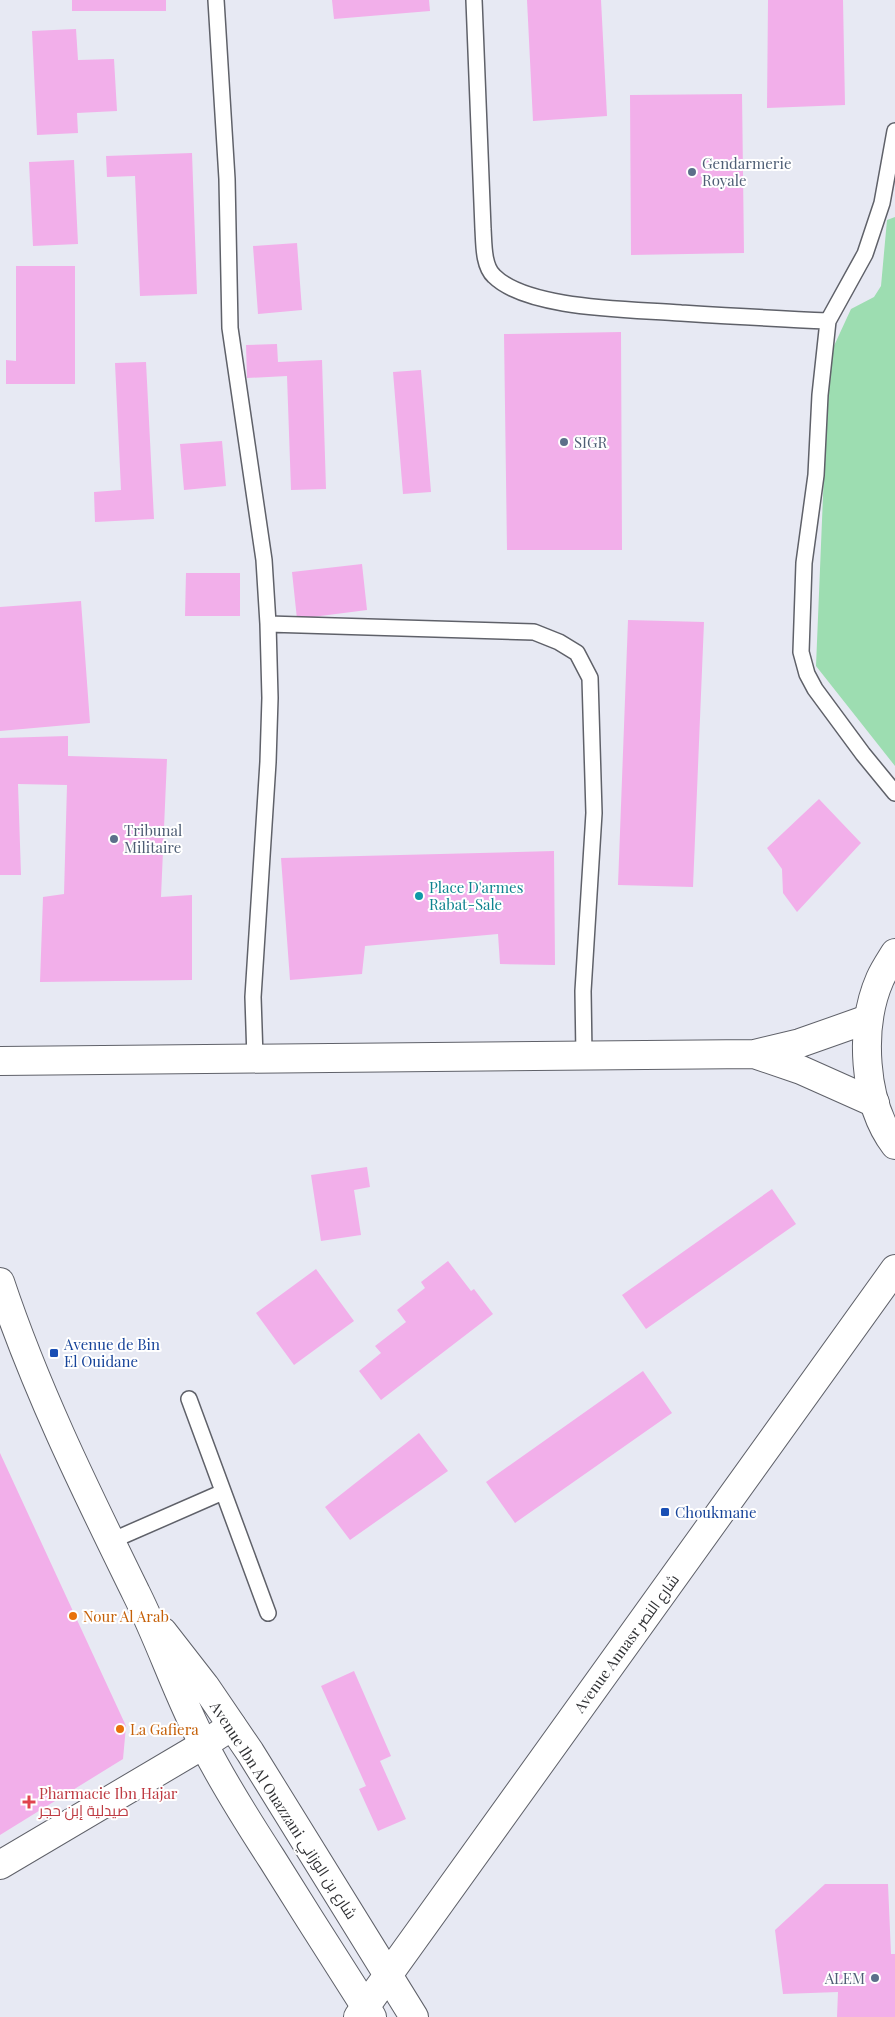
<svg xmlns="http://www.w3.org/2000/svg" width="895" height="2017" font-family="'Playfair Display',Cairo,serif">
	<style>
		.green { fill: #9dddb1 }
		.building { fill: #f2afea }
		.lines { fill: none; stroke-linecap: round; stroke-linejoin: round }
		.lane-casing { stroke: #5f6169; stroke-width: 18 }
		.street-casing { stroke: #5f6169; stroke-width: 30 }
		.secondary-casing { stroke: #5f6169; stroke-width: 30 }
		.primary-casing { stroke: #5f6169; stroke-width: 30 }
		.lane { stroke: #fff; stroke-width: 15 }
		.street { stroke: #fff; stroke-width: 28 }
		.secondary { stroke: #fff; stroke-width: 28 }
		.primary { stroke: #fff; stroke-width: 28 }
		.service-dot { fill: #5c6f8a; stroke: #fff; stroke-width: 2 }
		.culture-dot { fill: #0f9aa8; stroke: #fff; stroke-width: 2 }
		.transit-dot { fill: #1a4fb4; stroke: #fff; stroke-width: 2 }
		.food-dot { fill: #e8710a; stroke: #fff; stroke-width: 2 }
		.health-dot { fill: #e0444e; stroke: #fff; stroke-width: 2 }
		.labels { text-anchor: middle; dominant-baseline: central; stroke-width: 4; stroke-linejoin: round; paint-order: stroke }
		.service-label { font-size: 15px; fill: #4e5e75; stroke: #fff; text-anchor: start }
		.culture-label { font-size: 15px; fill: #0d838f; stroke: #fff; text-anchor: start }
		.transit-label { font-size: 15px; fill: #164399; stroke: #fff; text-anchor: start }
		.food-label { font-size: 15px; fill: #c56008; stroke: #fff; text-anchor: start }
		.street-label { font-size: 15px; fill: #303134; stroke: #fff }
		.health-label { font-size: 15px; fill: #be3a42; stroke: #fff; text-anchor: start }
	</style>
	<rect width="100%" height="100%" fill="#e7e9f3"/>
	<path class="green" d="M895 217V766L816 666 828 375 833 348 851 309 874 297 881 286 887 220Z"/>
	<path class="building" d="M72 0H166V11H72Z
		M332 0H429L430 11 334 19Z
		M527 0H601L607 116 533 121Z
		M768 0H843L845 105 767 108Z
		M76 29 78 60 114 59 117 111 77 113 78 133 37 135 32 31Z
		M742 94 744 253 631 255 630 95Z
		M192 153 197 294 140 296 135 176 107 177 106 156Z
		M74 160 78 244 33 246 29 162Z
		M297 243 302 310 258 314 253 246Z
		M16 266H75V384H6V360L16 361Z
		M621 332 622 550H507L504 334Z
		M277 344 278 362 322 360 326 489 291 490 287 376 247 378 246 345Z
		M146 362 154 519 95 522 94 492 121 490 115 363Z
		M421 370 431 492 403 494 393 372Z
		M222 441 226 486 184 490 180 444Z
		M362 564 367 610 297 619 292 572Z
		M186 573H240V616H185Z
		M81 601 90 723 0 731V607Z
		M628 620 704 622 693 887 618 885Z
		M68 736V756L167 759 161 897 192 895V980L40 982 43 897 64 894 67 785 18 784 21 875H0V738Z
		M819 799 861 843 797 912 783 893 782 869 767 848Z
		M554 851 555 965 500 964 498 934 365 946 362 974 290 980 281 858Z
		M367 1167 370 1187 354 1190 361 1235 321 1241 311 1175Z
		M772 1189 796 1224 646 1329 622 1295Z
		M448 1261 471 1291 474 1289 493 1314 381 1400 359 1371 381 1353 375 1346 406 1322 397 1310 425 1288 421 1282Z
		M316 1269 354 1321 294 1365 256 1313Z
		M643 1371 672 1413 515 1523 486 1482Z
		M419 1433 448 1471 350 1540 325 1507Z
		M0 1453 126 1726 123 1759 0 1835Z
		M354 1671 391 1756 380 1761 406 1819 378 1831 359 1789 366 1786 321 1686Z
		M825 1884H888L891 1954H895V2017H837L838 1992 783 1994 775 1930Z"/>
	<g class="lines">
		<g class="lane-casing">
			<path id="lane" d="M216 0 227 179 230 328 264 560 268 624 270 698 268 762 253 997 255 1058
				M474 0 483 229C484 243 483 266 494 276 528 310 634 309 681 313 730 316 779 319 828 321L820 395 816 475 804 563 801 652 807 674 815 689 863 754 895 793
				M828 321 865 254 882 203 895 131
				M268 624 534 632 559 642 577 653 590 678 594 813 583 991 584 1055
				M189 1399 268 1613
				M111 1541 223 1492"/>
		</g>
		<g class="street-casing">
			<path id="street" d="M0 1865 203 1745 232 1726"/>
		</g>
		<g class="secondary-casing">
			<path id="secondary" d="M754 1054 801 1070 875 1103
				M0 1061 754 1054 800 1043 868 1019
				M0 1282C36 1390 86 1491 136 1593 161 1643 178 1696 204 1745 224 1784 248 1822 272 1859 305 1912 338 1964 372 2017
				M163 1632 205 1686 250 1752 414 2017"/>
		</g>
		<g class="primary-casing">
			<path id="primary" d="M895 953C890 961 884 970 880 979 859 1027 863 1103 895 1145
				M358 2017 895 1269"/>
		</g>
		<use href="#lane" class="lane"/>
		<use href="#street" class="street"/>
		<use href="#secondary" class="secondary"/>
		<use href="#primary" class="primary"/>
	</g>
	<g class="service-dot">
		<circle cx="692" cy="172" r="5"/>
		<circle cx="564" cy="442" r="5"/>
		<circle cx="114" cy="839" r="5"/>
		<circle cx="875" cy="1978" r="5"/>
	</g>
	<circle class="culture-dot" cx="419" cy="896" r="5"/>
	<g class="transit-dot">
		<rect x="49" y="1348" width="10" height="10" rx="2.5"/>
		<rect x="660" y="1507" width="10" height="10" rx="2.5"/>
	</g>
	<g class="food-dot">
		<circle cx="73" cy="1616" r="5"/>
		<circle cx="120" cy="1729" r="5"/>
	</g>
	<path class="health-dot" d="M26.5 1794.5h5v5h5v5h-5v5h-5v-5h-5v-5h5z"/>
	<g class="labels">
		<g class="service-label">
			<text x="702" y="163">Gendarmerie<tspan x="702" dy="17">Royale</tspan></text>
			<text x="574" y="442">SIGR</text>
			<text x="124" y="830">Tribunal<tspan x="124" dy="17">Militaire</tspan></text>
			<text x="865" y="1978" text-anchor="end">ALEM</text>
		</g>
		<g class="culture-label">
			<text x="429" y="887">Place D'armes<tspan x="429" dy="17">Rabat-Sale</tspan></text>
		</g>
		<g class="transit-label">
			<text x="64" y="1344">Avenue de Bin<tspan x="64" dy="17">El Ouidane</tspan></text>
			<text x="675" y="1512">Choukmane</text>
		</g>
		<g class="food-label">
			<text x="83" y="1616">Nour Al Arab</text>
			<text x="130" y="1729">La Gafiera</text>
		</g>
		<g class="street-label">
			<text transform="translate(626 1643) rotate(-54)">Avenue Annasr شارع النصر</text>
			<text transform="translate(284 1810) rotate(57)">Avenue Ibn Al Ouazzani شارع بن الوزاني</text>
		</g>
		<g class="health-label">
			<text x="39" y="1793">Pharmacie Ibn Hajar<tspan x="39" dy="17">صيدلية إبن حجر</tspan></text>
		</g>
	</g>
</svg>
